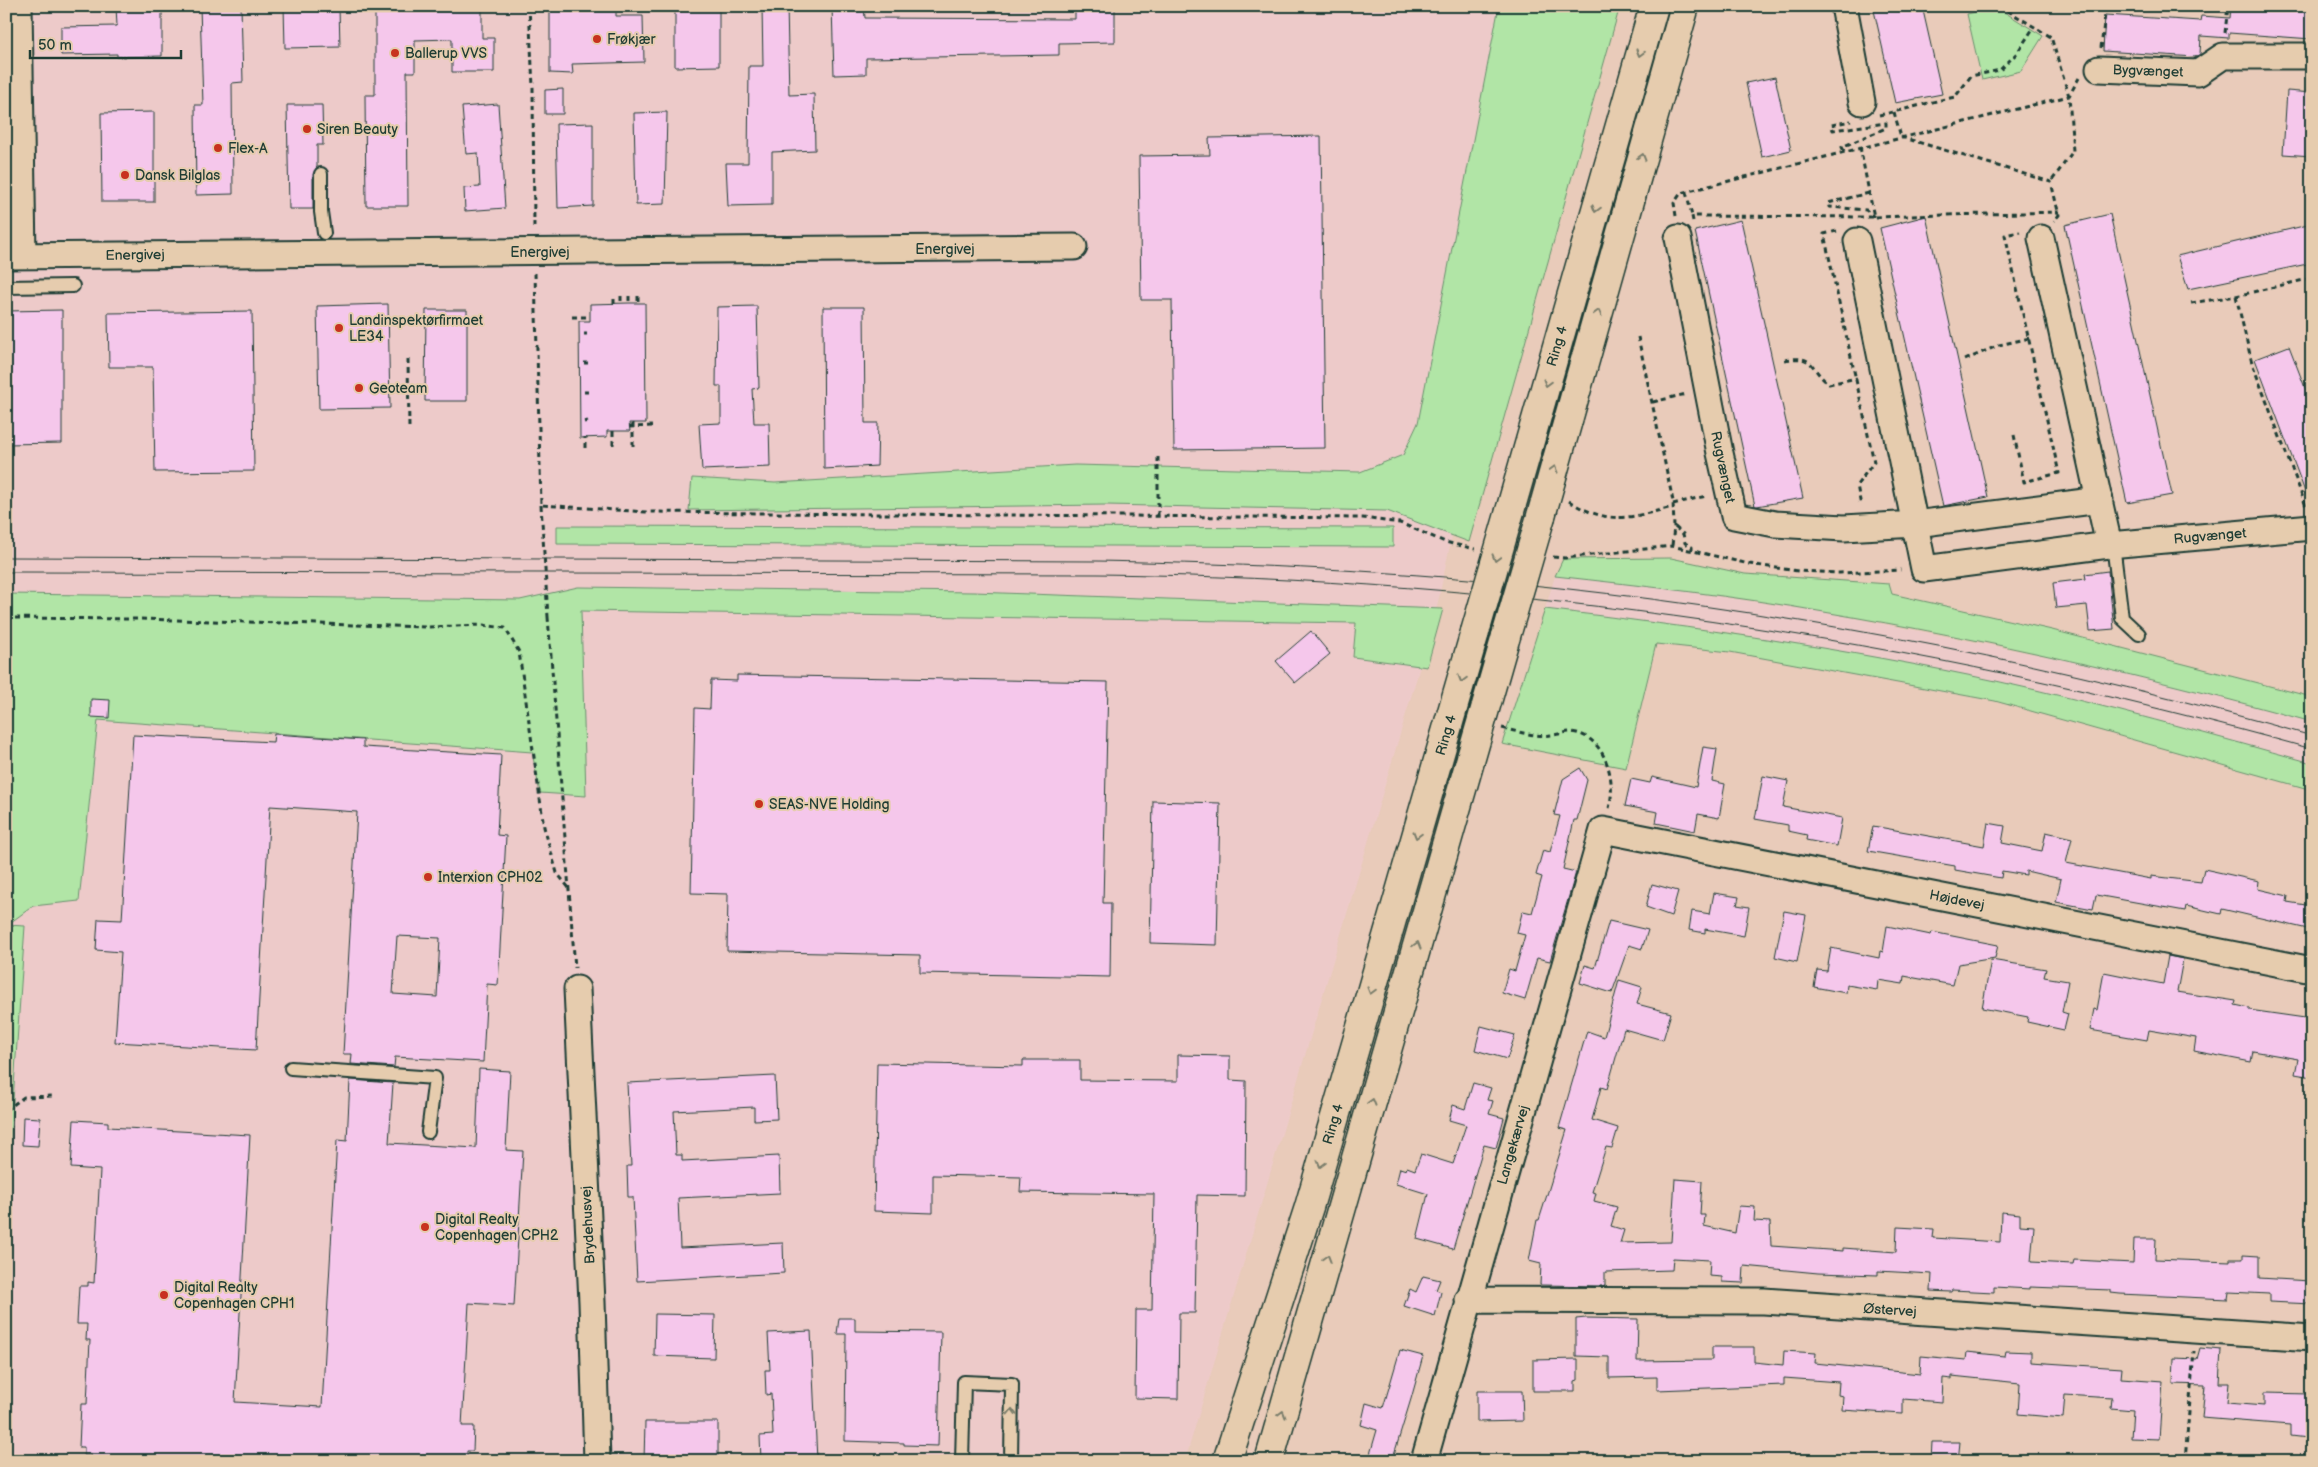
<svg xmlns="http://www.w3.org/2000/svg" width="2318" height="1467" font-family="'Balsamiq Sans',sans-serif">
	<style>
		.built { fill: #edcac9 }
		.green { fill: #b1e5a6; stroke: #68916d }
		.building { fill: #f5c7eb; stroke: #1f3d34; fill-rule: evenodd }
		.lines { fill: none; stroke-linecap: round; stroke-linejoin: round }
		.lane-casing { stroke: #1f3d34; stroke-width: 16 }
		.street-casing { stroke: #1f3d34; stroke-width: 29 }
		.primary-casing { stroke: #1f3d34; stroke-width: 31 }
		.path { stroke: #1f3d34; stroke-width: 3; stroke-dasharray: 5 4; stroke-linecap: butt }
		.lane { stroke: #e6ccae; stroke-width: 12 }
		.street { stroke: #e6ccae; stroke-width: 25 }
		.primary { stroke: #e6ccae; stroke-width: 28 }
		.tram { stroke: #1f3d34; stroke-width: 1 }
		.primary-bridge-casing { stroke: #1f3d34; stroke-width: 31; stroke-linecap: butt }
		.path-bridge { stroke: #1f3d34; stroke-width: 3; stroke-dasharray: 5 4; stroke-linecap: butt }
		.primary-bridge { stroke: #e6ccae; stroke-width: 28 }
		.oneway { stroke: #797d6b }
		.poi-dot { fill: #c8321e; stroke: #e6ccae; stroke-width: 2 }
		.labels { text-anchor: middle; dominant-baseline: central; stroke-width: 4; stroke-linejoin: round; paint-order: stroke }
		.poi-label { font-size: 14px; fill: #1f3d34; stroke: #e6ccae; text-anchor: start }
		.street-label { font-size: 14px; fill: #1f3d34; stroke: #e6ccae }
	</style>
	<rect width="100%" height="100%" fill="#e9cbba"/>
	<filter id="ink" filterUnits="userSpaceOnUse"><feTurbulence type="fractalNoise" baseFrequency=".02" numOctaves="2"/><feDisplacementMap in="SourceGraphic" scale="10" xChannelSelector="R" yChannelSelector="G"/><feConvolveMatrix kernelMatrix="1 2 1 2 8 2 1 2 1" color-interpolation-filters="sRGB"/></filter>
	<g filter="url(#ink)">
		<path class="built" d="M6 6H1564L1435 616 1185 1461H6Z
			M1555 576 1662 588 1824 612 2116 670 2312 722V763L2106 707 1996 681 1729 632 1545 609Z"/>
		<path class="green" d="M1499 6H1620L1469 542 1387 511 1106 505 689 510 692 478 775 483 1075 465 1360 472 1403 455 1418 423Z
			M1996 7 2043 36 2021 71 1982 80 1967 14Z
			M557 526 1393 528V547L557 544Z
			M1671 558 1745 574 1889 584 1892 594 2052 630 2312 697V722C2151 677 1989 640 1824 612 1735 596 1645 586 1555 576L1563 559Z
			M578 587 974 592 1443 609 1427 667 1353 657 1356 623 581 611 586 796 540 793 532 752 98 720 79 901 33 906 7 925 25 926 6 1203V594L520 600Z
			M1545 609C1696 627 1847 649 1996 681 2102 704 2207 734 2312 763V790L1995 701 1730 652 1656 644 1626 768 1502 744Z"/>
		<path class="building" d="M116 6H162V56L117 57V54L61 55V27L117 26Z
			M200 6H241L243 82 232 83 233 194 196 195 195 105H203Z
			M284 6 339 8 340 47 285 48Z
			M375 6H482V38H494V72H452V39L415 40V72H407L408 206H366L365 95H375Z
			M550 6H616V16H643L644 62 572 64 573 74 550 73Z
			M675 6H719V66L675 67Z
			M762 6H787L789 95 814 94 815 150 772 152V205L728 206 726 163H748L749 66H763Z
			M832 6H864L865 18 1075 19V6H1115V42L1059 43V55L866 58V74L834 75Z
			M1873 6H1922L1942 94 1895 103Z
			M2231 6H2312V39L2229 33V38L2201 36 2200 54 2195 57 2103 51 2105 15 2200 21 2201 16 2230 18Z
			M1775 77 1791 150 1762 157 1746 83Z
			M563 89V114H545V90Z
			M2287 91 2312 93V156L2283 154Z
			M498 104 505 208 465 211 464 188 480 187 478 153 466 154 462 107Z
			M287 105H322L323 145H317V167L313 174V209H289Z
			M154 112V202H102L101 113Z
			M667 112 665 204 636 205 634 113Z
			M593 123V206L558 208 556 124Z
			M1321 136 1325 448 1174 450 1172 300H1141L1139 156 1210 155 1209 138Z
			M2110 214 2172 495 2127 503 2065 225Z
			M1926 216 1988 497 1943 506 1880 228Z
			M1741 220 1803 498 1757 506H1755L1695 231Z
			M2312 224V263L2188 289 2177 256Z
			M629 303H645L646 423H629L630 431H607V437L580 438 579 321H590V304Z
			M388 304 390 408 319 409 317 306Z
			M757 306 759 388 752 389 754 423H769L770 467 702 470 699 424 721 423V386H716L717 307Z
			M823 307H864L865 423H878L877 466 824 469Z
			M62 310V443L6 444V311Z
			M426 310H467V401H425Z
			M252 311 254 471 155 472 153 367H109L108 313Z
			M2289 346 2312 406 2310 505 2255 359Z
			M2108 571 2114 629 2090 631 2087 605 2056 608 2053 583 2086 579 2085 574Z
			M1311 631 1330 654 1295 683 1276 661Z
			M737 675 1108 682 1103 903H1111L1110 977 920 973V955L727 951 728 894 691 893 695 708 710 709 711 680 737 681Z
			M91 699 110 700 109 718 91 717Z
			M274 734 363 740V747L501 755 497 835 506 836 498 985 487 984 483 1062 395 1057 394 1067 351 1064 352 1054H343L357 812 270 806 256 1050 115 1042 121 952 96 950 98 919 122 920 133 735 273 742ZM397 936 440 938 437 997 393 994Z
			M1703 747 1717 749 1712 781 1725 784 1719 818 1698 814 1695 831 1656 823 1658 812 1625 806 1631 779 1650 783 1652 777 1696 787Z
			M1580 768 1587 780 1577 820H1574L1563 869 1576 872 1550 961 1537 958 1525 1000 1502 993 1509 969 1515 971 1525 935 1517 933 1522 913 1523 911 1532 913 1542 877 1536 875 1543 850 1550 852 1560 816 1554 815 1563 779Z
			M1763 776 1788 781 1783 807 1842 818 1837 846 1806 840 1807 835 1788 831V825L1755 819Z
			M1153 801 1220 803 1217 945 1150 943Z
			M1988 823 2005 826 2002 843 2042 851 2046 832 2072 838 2066 863 2151 879V876L2201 882 2204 869 2259 881 2258 889 2288 896 2287 902 2312 906V930L2222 909 2221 914 2186 906 2185 911 2096 895 2093 909 2056 902 2061 879 2026 871V875L2002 871 2001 878 1955 870V866L1868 851 1873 826 1984 846Z
			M1652 884 1678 891 1671 916 1646 907Z
			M1714 893 1739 897 1737 905 1749 907 1744 936 1705 929V933L1689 930 1692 911 1710 914Z
			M1784 911 1806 915 1797 962 1775 957Z
			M1609 921 1648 930 1642 949 1629 945 1612 993 1580 983 1585 965 1595 968Z
			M1887 926 1931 935 1932 932 1998 945 1995 958 1958 964 1953 985 1904 976 1903 984 1878 980 1877 990 1847 985 1846 993 1814 987 1817 970 1827 971 1831 948 1879 958 1880 951 1883 952Z
			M2168 956 2183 959 2177 992 2236 1001 2235 1005 2249 1008V1010L2312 1019V1077L2295 1074 2298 1059 2253 1051 2251 1062 2194 1051 2196 1038 2149 1030 2147 1040 2090 1030 2094 1009 2097 1010 2104 972 2163 984Z
			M1991 960 2046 969 2044 977 2068 981 2062 1012 2068 1014 2064 1030 2027 1022 2028 1017 1982 1008Z
			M1619 980 1642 987 1637 1004 1671 1013 1663 1040 1624 1029 1607 1089 1601 1087 1592 1120 1618 1128 1612 1148 1606 1147 1592 1192 1596 1193 1594 1201 1617 1207 1611 1226 1624 1230 1620 1243 1671 1242 1675 1179 1702 1181 1700 1215H1705L1704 1226 1735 1233 1739 1206 1755 1207 1754 1221 1770 1222 1771 1246 1843 1251V1248L1896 1252 1897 1227 1934 1229 1933 1238 2000 1242 2001 1212 2020 1214V1225L2034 1226 2031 1262 2073 1264 2074 1260 2133 1263 2134 1239H2156L2155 1259 2230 1262V1259H2243V1255L2259 1256V1278L2310 1281 2312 1304 2269 1302V1294L2229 1292 2228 1299 2120 1294 2111 1293V1290L2030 1287V1289L1994 1287V1292L1952 1290 1951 1292 1931 1291 1932 1274 1878 1271V1275L1818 1273 1744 1266 1743 1283 1722 1282V1277L1709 1276 1710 1260 1673 1258 1672 1270 1605 1272V1286L1540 1285 1541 1264 1529 1261 1537 1220H1539L1546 1198 1567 1130 1559 1128 1587 1031 1604 1037Z
			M1481 1026 1515 1035 1507 1059 1475 1050Z
			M1178 1055 1230 1056V1080L1246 1081 1245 1196 1197 1195 1195 1313H1179L1178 1399 1135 1398 1136 1310H1152L1154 1194 1020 1192 1021 1177 933 1175V1213L874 1211 877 1063 1023 1066V1060H1080V1080L1178 1081Z
			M479 1069 510 1071 506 1150 523 1151 514 1306 469 1303 462 1426H474L473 1451H467V1461H91V1455H84V1447H79L81 1404H87L90 1340H86L87 1324H77L79 1286H88V1282L94 1283 100 1170 71 1168 74 1120 108 1122V1127L250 1135 235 1402 322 1407 337 1140 347 1141 350 1080 393 1083 389 1143 476 1148Z
			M775 1076 777 1119 754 1120V1107L674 1111 676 1155H682V1161L779 1156 780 1193 678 1198 680 1248 783 1243 784 1273 637 1281 633 1197H628L627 1166H631L627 1083Z
			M1473 1083 1491 1088 1487 1100 1493 1101 1489 1114 1504 1118 1496 1148 1484 1145 1453 1249 1417 1239 1428 1194 1396 1184 1400 1168 1406 1170 1407 1167 1415 1170 1421 1154 1453 1164 1466 1125 1449 1120 1453 1105 1465 1109Z
			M23 1117 40 1118 38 1146 22 1145Z
			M1423 1276 1440 1280 1436 1290 1441 1292 1435 1316 1404 1306 1410 1289 1416 1292Z
			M655 1314 715 1315 714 1358 654 1356Z
			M839 1318H855V1331L941 1332 938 1446 904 1445V1443L845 1441 846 1334H837Z
			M1586 1318 1638 1319 1637 1361 1712 1360V1347H1754V1362L1783 1365 1784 1351 1816 1353 1815 1363 1920 1374 1921 1356 1966 1360 1967 1352 2005 1356 2006 1351 2031 1352V1362L2122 1368 2121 1378 2163 1381 2159 1439 2131 1438 2133 1410 2111 1408 2112 1398 2065 1395 2063 1418 2018 1414 2020 1383 1952 1376V1379L1943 1378 1942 1402 1903 1399V1414L1842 1410 1843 1396 1838 1395 1839 1382 1784 1378V1385L1657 1390V1377L1609 1378V1357L1576 1356V1319Z
			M811 1331 817 1461H761L760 1436 773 1435 771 1394 766 1395 765 1370H770L768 1333Z
			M2200 1348 2221 1350 2219 1383H2229L2227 1403 2264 1406V1393L2310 1394 2307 1438 2290 1436V1425L2202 1418 2205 1385 2173 1384 2174 1358 2197 1359Z
			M1400 1350 1423 1356 1411 1399 1392 1461H1368L1377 1430 1361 1425 1366 1403 1383 1408Z
			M1578 1359V1380L1575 1381V1391H1533V1360Z
			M1477 1391H1522L1523 1421 1477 1422Z
			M645 1422H718V1461H644Z
			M1932 1442H1960L1958 1461H1931Z"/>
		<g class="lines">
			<g class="lane-casing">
				<path id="lane" d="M321 174V212L324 233
					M6 287 73 286
					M2113 544 2122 618 2139 634
					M291 1068 435 1078 428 1132
					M962 1461 964 1382 1012 1384 1011 1461"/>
			</g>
			<g class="street-casing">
				<path id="street" d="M19 6 23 256
					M1844 6 1862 102
					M2099 69 2198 73 2223 56H2312
					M1678 238 1720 453 1734 516 1775 524 1844 528 1916 524 2100 500
					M2041 238 2109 545
					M1857 241 1924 569 2109 545 2312 527
					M6 256 1074 247
					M577 989 592 1302 597 1461
					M1468 1300 1764 1301 2312 1338
					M1424 1461 1603 830 2312 970"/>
			</g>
			<g class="primary-casing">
				<path id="primary" d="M1510 511 1654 6
					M1541 516 1685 6
					M1227 1461 1309 1207 1475 632
					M1269 1461 1506 636"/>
			</g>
			<path class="path" d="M529 6 533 87 534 229
				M2000 6 2051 37 2069 96 2073 151 2051 182
				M2225 33 2228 6
				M2101 48 2106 6
				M1894 112 1901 137
				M1879 115C1905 110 1929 102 1955 97L1971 76 2000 70 2017 53 2034 27
				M1901 137 2051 182 2059 215 2054 221
				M1860 147 1874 217
				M1844 151 1842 147 1886 128V123L1833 130 1831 125 1851 121
				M1686 192 1692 216
				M1869 193 1828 203 1829 207 1866 210 1874 217
				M1676 216 1674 203 1681 193 2069 96 2079 78
				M1693 221 1692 216 1874 217 2059 212
				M1837 231 1824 234 1874 462 1857 485 1861 506
				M535 273 541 505 646 512 1363 518 1400 523 1445 542 1475 549
				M621 296V303
				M629 296V303
				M638 296V303
				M2236 296 2252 363 2306 506
				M2191 303 2236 296 2312 278
				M614 304V296
				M572 317H590
				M584 334H587
				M1638 337 1673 501 1674 527 1672 546
				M408 359 409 428
				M1785 360C1816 354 1809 369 1829 384L1857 378
				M1965 360 1999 345 2030 338
				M584 363H588
				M584 392H588
				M1653 402 1686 394
				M584 422 588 421
				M633 423V447
				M629 427 653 426
				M613 431V448
				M2014 435 2024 482 2059 473 2005 235 2020 232
				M585 448V437
				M1569 501C1609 526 1629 518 1672 507
				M1673 504 1706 496
				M1158 516V456
				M1675 527 1683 534 1685 543 1692 547V550
				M1553 557 1565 558 1672 546 1749 564 1798 571 1840 573 1901 570
				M548 617 575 968
				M6 618 137 619 428 627 483 625 505 628 519 652 544 827 557 873 569 888
				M2303 727 2308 728
				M1502 728C1519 732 1534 737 1552 735 1558 735 1565 732 1571 732 1605 735 1617 780 1609 808
				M6 1110 24 1097 55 1096
				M1200 1461 1203 1453
				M2185 1461 2194 1351"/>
			<use href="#lane" class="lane"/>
			<use href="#street" class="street"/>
			<use href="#primary" class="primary"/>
			<path class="tram" d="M6 557 1098 561C1252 564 1407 571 1560 588 1815 616 2066 666 2312 736
				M6 572 1098 574C1515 579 1911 637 2312 749"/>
			<g class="primary-bridge-casing">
				<path id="primary-bridge" d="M1475 632 1510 511
					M1506 636 1541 516"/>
			</g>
			<path class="path-bridge" d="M541 505 548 617"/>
			<use href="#primary-bridge" class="primary-bridge"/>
		</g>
		<defs><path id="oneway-chevron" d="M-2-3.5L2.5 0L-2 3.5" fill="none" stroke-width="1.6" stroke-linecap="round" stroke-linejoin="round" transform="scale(1.25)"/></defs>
		<g class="oneway">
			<use href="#oneway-chevron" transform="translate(1640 53) rotate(106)"/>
			<use href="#oneway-chevron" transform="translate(1642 157) rotate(-74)"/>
			<use href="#oneway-chevron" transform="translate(1596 209) rotate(106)"/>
			<use href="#oneway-chevron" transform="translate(1598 313) rotate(-74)"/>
			<use href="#oneway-chevron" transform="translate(1547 383) rotate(106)"/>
			<use href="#oneway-chevron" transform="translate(1554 469) rotate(-74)"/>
			<use href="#oneway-chevron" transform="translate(1496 558) rotate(106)"/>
			<use href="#oneway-chevron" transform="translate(1462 679) rotate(106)"/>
			<use href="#oneway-chevron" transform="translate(1417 835) rotate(106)"/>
			<use href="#oneway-chevron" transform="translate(1417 945) rotate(-74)"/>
			<use href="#oneway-chevron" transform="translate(1371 991) rotate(106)"/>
			<use href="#oneway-chevron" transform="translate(1372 1102) rotate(-74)"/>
			<use href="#oneway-chevron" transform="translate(1321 1164) rotate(106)"/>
			<use href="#oneway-chevron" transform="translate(1327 1258) rotate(-74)"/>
			<use href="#oneway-chevron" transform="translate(1012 1412) rotate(-89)"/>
			<use href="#oneway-chevron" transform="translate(1282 1414) rotate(-74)"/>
		</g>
	</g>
	<g class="poi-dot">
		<circle cx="597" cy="39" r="5"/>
		<circle cx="395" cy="53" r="5"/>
		<circle cx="307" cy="129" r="5"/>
		<circle cx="218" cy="148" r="5"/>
		<circle cx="125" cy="175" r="5"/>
		<circle cx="339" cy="328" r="5"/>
		<circle cx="359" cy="388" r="5"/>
		<circle cx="759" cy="804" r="5"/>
		<circle cx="428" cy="877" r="5"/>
		<circle cx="425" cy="1227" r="5"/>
		<circle cx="164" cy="1295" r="5"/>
	</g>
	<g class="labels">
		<g class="poi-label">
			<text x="607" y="39">Frøkjær</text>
			<text x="405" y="53">Ballerup VVS</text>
			<text x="317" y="129">Siren Beauty</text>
			<text x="228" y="148">Flex-A</text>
			<text x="135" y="175">Dansk Bilglas</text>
			<text x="349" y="320">Landinspektørfirmaet<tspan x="349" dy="16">LE34</tspan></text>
			<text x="369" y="388">Geoteam</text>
			<text x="769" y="804">SEAS-NVE Holding</text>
			<text x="438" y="877">Interxion CPH02</text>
			<text x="435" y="1219">Digital Realty<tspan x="435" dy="16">Copenhagen CPH2</tspan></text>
			<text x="174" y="1287">Digital Realty<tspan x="174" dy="16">Copenhagen CPH1</tspan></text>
		</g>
		<g class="street-label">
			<text transform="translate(2148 71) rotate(2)">Bygvænget</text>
			<text x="945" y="249">Energivej</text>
			<text x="540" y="252">Energivej</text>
			<text transform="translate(135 255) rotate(-1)">Energivej</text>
			<text transform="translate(1557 346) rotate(-74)">Ring 4</text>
			<text transform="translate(1723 467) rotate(78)">Rugvænget</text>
			<text transform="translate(2210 536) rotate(-5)">Rugvænget</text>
			<text transform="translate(1446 735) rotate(-74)">Ring 4</text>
			<text transform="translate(1957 900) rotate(11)">Højdevej</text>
			<text transform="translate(1333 1124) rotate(-74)">Ring 4</text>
			<text transform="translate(1513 1145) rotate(-74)">Langekærvej</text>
			<text transform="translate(588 1225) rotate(-93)">Brydehusvej</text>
			<text transform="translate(1890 1310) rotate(4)">Østervej</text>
		</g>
	</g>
	<rect width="2318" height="1467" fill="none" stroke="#e6ccae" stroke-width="25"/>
	<rect x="12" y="12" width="2293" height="1442" fill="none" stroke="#1f3d34" stroke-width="2" filter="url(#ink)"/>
	<path d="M30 50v8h151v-8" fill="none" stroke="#1f3d34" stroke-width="2.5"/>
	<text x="38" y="50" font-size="15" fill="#1f3d34" stroke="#e6ccae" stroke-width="4" paint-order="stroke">50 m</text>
</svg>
